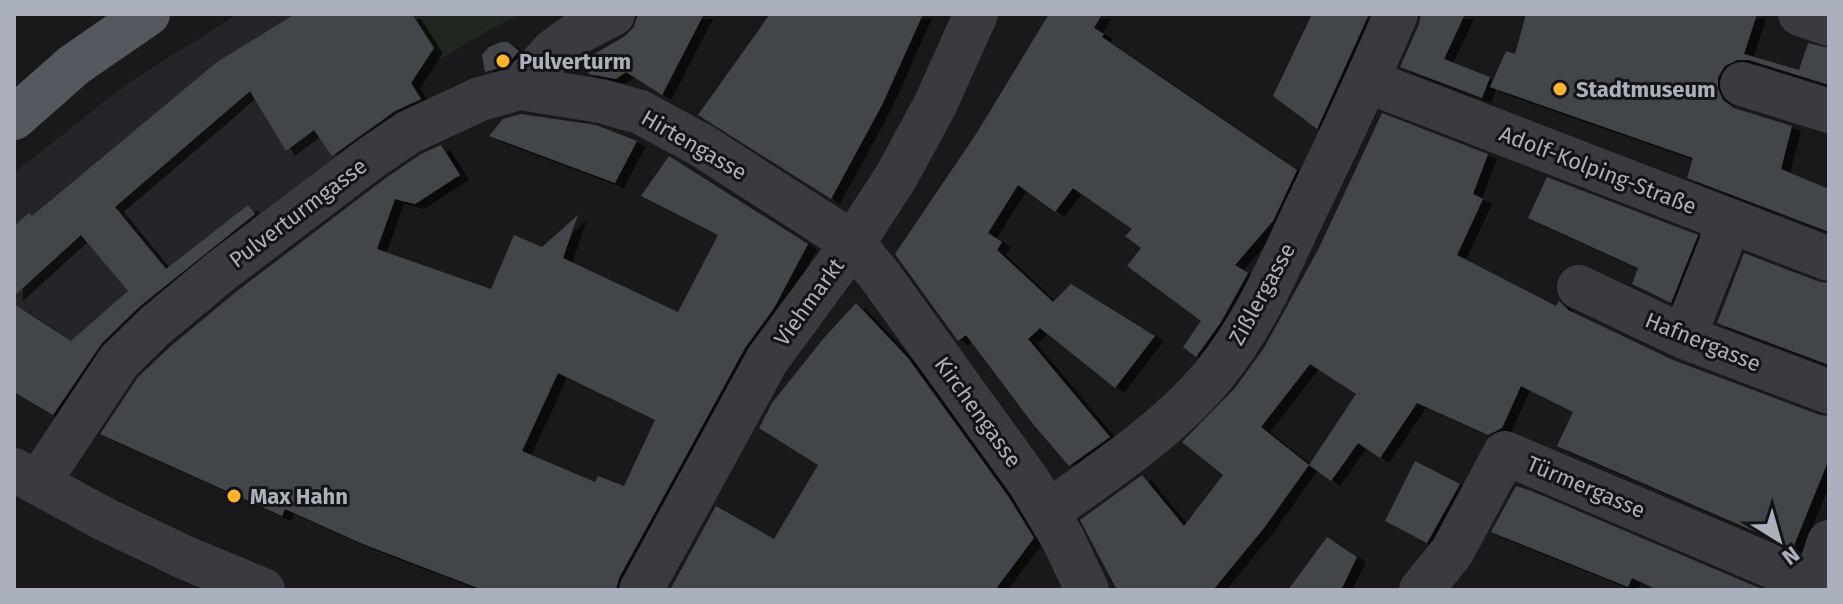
<svg xmlns="http://www.w3.org/2000/svg" width="1843" height="604" font-family="'Fira Sans',sans-serif">
	<style>
		.built { fill: #252529 }
		.green { fill: #1f2720 }
		.building { fill: #434449; fill-rule: evenodd; filter: url(#shadow) }
		.lines { fill: none; stroke-linecap: round; stroke-linejoin: round }
		.minor { stroke: #3a3b41; stroke-width: 44 }
		.major { stroke: #565860; stroke-width: 44 }
		.poi-dot { fill: #ffb42e; stroke: #141417; stroke-width: 3 }
		.labels { text-anchor: middle; dominant-baseline: central; stroke-width: 6; stroke-linejoin: round; paint-order: stroke }
		.poi-label { font-size: 22px; font-weight: bold; fill: #abb1bc; stroke: #141417; text-anchor: start }
		.street-label { font-size: 22px; fill: #abb1bc; stroke: #141417 }
	</style>
	<defs>
		<filter id="shadow"><feDropShadow dx="9" dy="5" stdDeviation="0" flood-color="#0009"/></filter>
	</defs>
	<rect width="100%" height="100%" fill="#19191c"/>
	<path class="built" d="M238 14H412L411 83 427 108 108 365 14 304V173L128 83Z"/>
	<path class="green" d="M412 14H521L489 30 441 59Z"/>
	<path class="building" d="M295 14H412L434 48 411 83 421 99 395 111 332 156 314 130 286 151 250 91 115 207 166 269 248 205 255 214 139 307 102 343 53 415 14 392V304L71 341 128 291 81 235 14 296V226L29 213 32 216 217 62Z
		M638 14H704L662 95 626 72 616 79 589 74 581 62 625 36 634 27Z
		M770 14H923L882 105 831 199 698 115Z
		M1049 14H1102L1094 28 1104 34 1102 37 1297 170 1273 221 1235 265 1248 273 1221 322 1196 357 1183 347 1201 321 1127 266 1141 248 1125 236 1132 229 1073 188 1055 212 1018 185 988 233 1002 242 997 250 1053 302 1071 284 1155 336 1115 388 1040 328 1028 339 1110 437 1069 466 1033 424 966 335 958 341 895 254 978 131Z
		M1312 14H1369L1317 129 1273 96Z
		M1421 14H1465L1444 59 1490 77 1482 98 1400 67 1419 24Z
		M1526 14H1757L1744 54 1799 70 1808 43 1829 48V85L1749 60H1737L1725 66 1718 77V89L1723 100 1734 108 1792 126 1781 169 1829 189V232L1687 178 1693 158 1490 87 1506 51 1515 54Z
		M501 42H508L519 51 506 66 485 72 482 55 489 47Z
		M1382 113 1488 154 1473 194 1483 199 1457 255 1556 306 1559 301 1568 310 1673 360 1820 415 1829 416V459L1793 548 1557 446 1573 412 1521 386 1502 428 1488 435 1417 403 1380 458 1358 443 1331 481 1309 465 1264 528 1213 590H1117L1080 520 1142 475 1184 526 1223 475 1182 442 1235 388 1264 348 1319 248ZM1310 364 1356 394 1309 465 1261 427Z
		M521 114 596 125 637 141 615 183 489 136 503 119Z
		M441 145 460 175 415 204 395 199 377 249 491 289 514 235 542 247 578 215 563 258 678 312 718 235 641 196 669 156 808 244 774 308 745 348 619 578 616 590H483L363 544 285 509 282 516 100 434 138 377 172 345 237 291 387 177 421 154ZM558 373 655 420 624 486 598 476 595 482 522 451Z
		M1547 177 1698 235 1671 303 1632 284 1638 268 1528 218Z
		M1744 253 1820 282 1829 283V365L1717 323Z
		M856 303 908 358 1008 496 1034 538 995 590H670L716 506 774 539 818 465 759 428 772 403 823 339Z
		M1415 461 1460 484 1427 543 1385 521Z
		M1516 486 1534 492 1764 590H1658L1632 578 1628 587 1491 532Z
		M1327 537 1357 557 1341 590H1288Z"/>
	<g class="lines">
		<path class="minor" d="M1800 14 1829 24
			M1367 81 1829 259
			M1742 84 1829 111
			M520 88 601 101 640 112 701 145 853 243 880 276 1029 482 1063 539 1087 590
			M1579 287 1684 337 1829 392
			M1684 337 1730 221
			M14 470 106 520 186 558 263 590
			M38 483 119 361 155 326 221 271 372 157 409 132 480 99 520 88 553 51 582 30 613 14
			M1048 512C1106 470 1171 428 1216 372 1254 325 1279 267 1304 213 1336 147 1367 81 1396 14
			M641 590 767 360 853 243 896 177 935 105 976 14
			M1421 590 1452 552 1505 453 1797 577 1814 587
			M1813 590 1829 542"/>
		<path class="major" d="M14 118 74 65 148 14"/>
	</g>
	<g class="poi-dot">
		<circle cx="503" cy="61" r="8"/>
		<circle cx="1560" cy="89" r="8"/>
		<circle cx="234" cy="496" r="8"/>
	</g>
	<g class="labels">
		<g class="poi-label">
			<text x="519" y="61">Pulverturm</text>
			<text x="1576" y="89">Stadtmuseum</text>
			<text x="250" y="496">Max Hahn</text>
		</g>
		<g class="street-label">
			<text transform="translate(694 145) rotate(30)">Hirtengasse</text>
			<text transform="translate(1598 170) rotate(21)">Adolf-Kolping-Straße</text>
			<text transform="translate(298 213) rotate(-37)">Pulverturmgasse</text>
			<text transform="translate(1262 294) rotate(-61)">Zißlergasse</text>
			<text transform="translate(809 302) rotate(-54)">Viehmarkt</text>
			<text transform="translate(1703 342) rotate(22)">Hafnergasse</text>
			<text transform="translate(978 412) rotate(54)">Kirchengasse</text>
			<text transform="translate(1586 487) rotate(23)">Türmergasse</text>
		</g>
	</g>
	<rect width="1843" height="604" fill="none" stroke="#abb1bc" stroke-width="32"/>
	<g transform="translate(1779 540) rotate(143)" stroke="#141417" stroke-width="6" paint-order="stroke">
	<path d="M0-6L14 30L0 20L-14 30Z" fill="#abb1bc"/>
	<text y="-12" font-size="22" font-weight="bold" text-anchor="middle" fill="#abb1bc">N</text>
	</g>
</svg>
